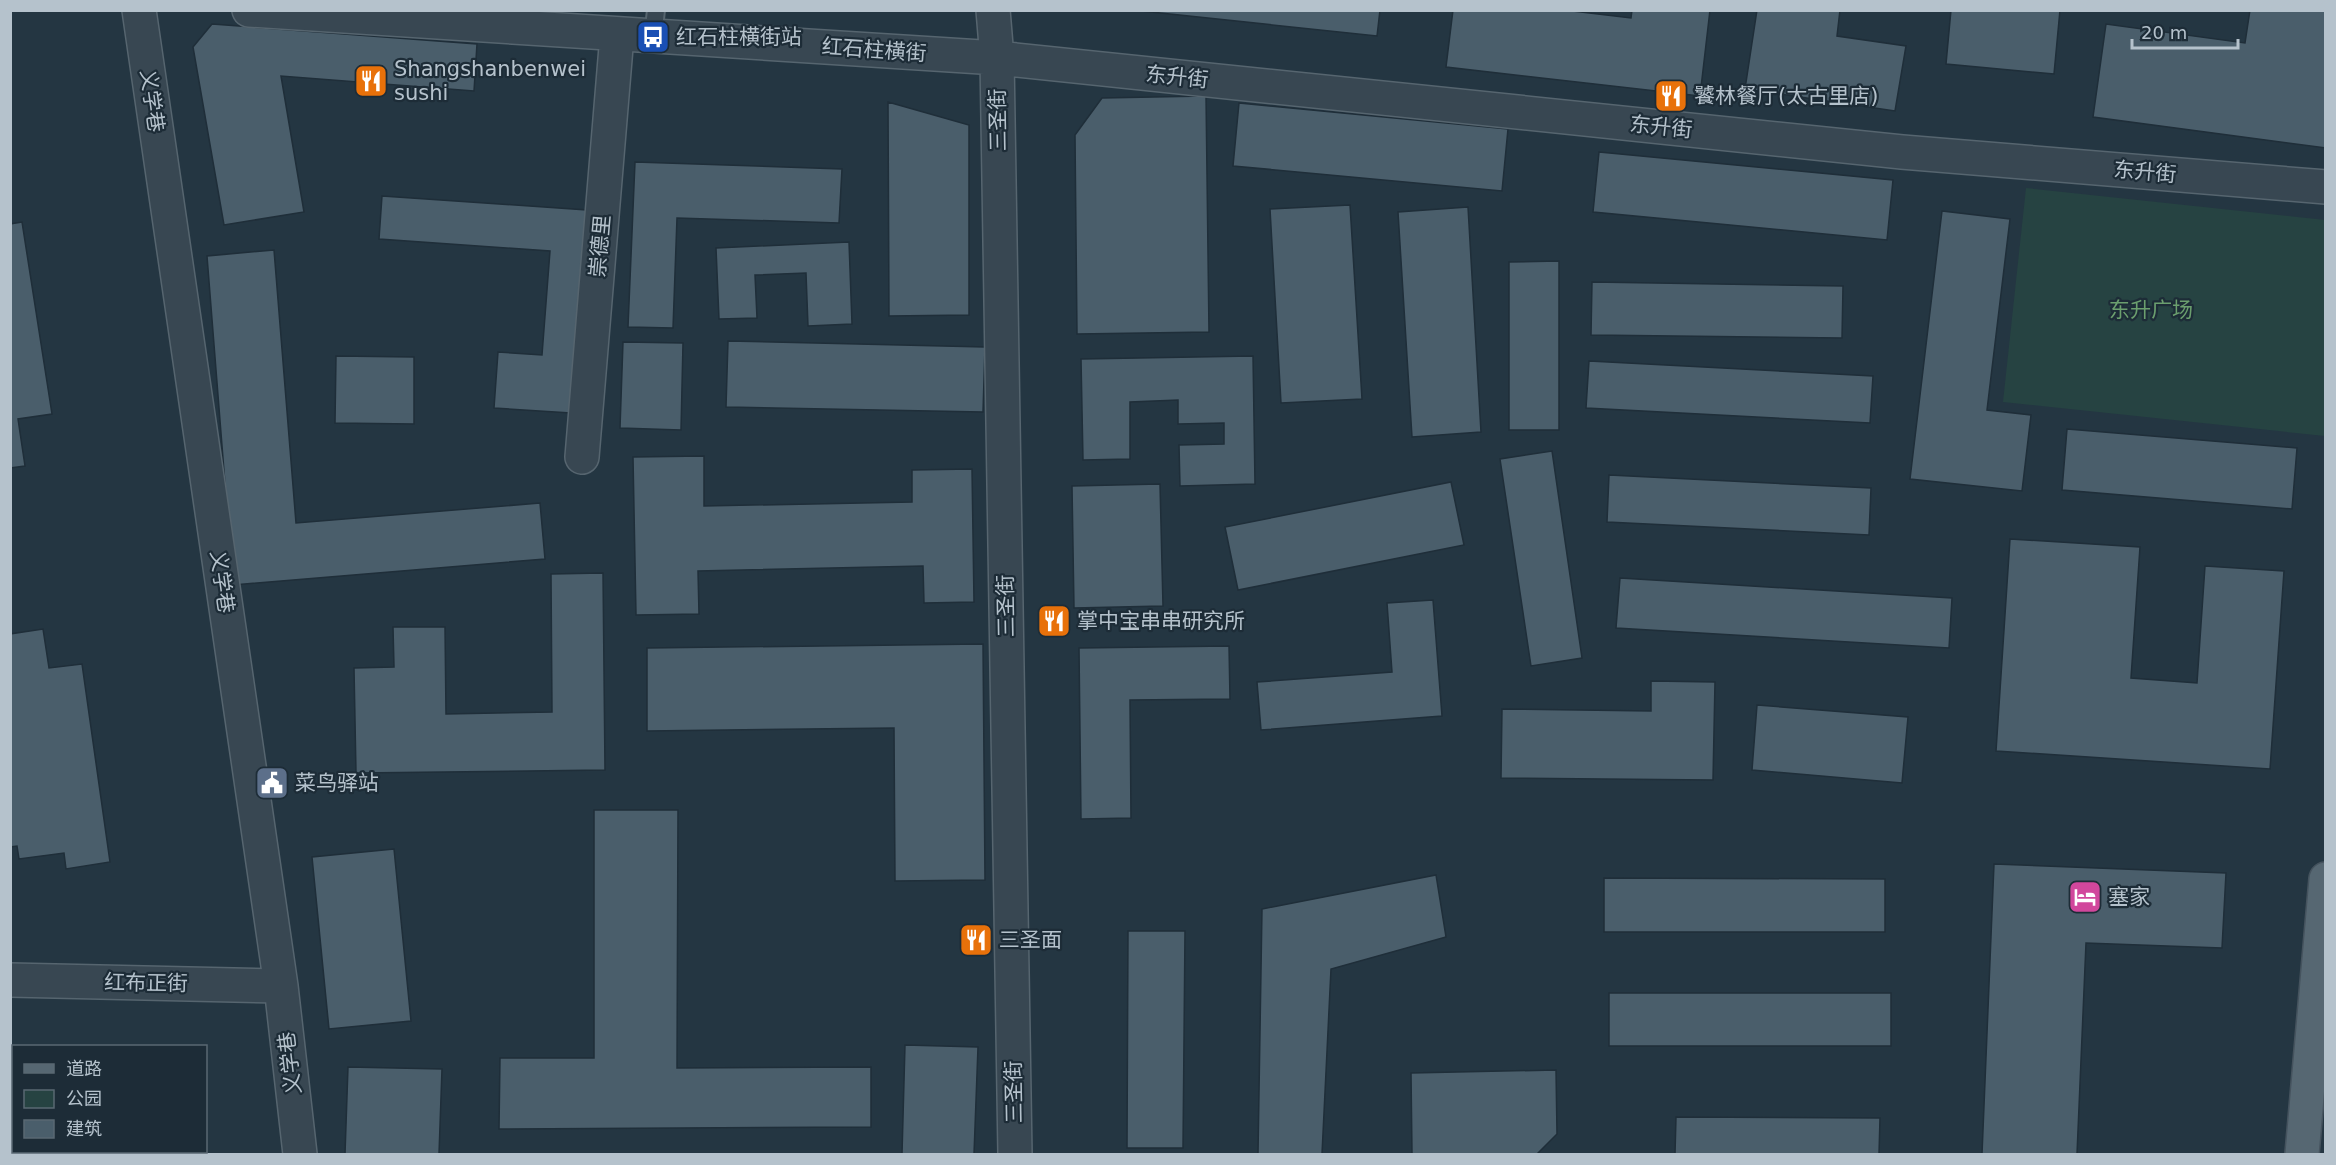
<svg xmlns="http://www.w3.org/2000/svg" width="2336" height="1165" font-family="'DejaVu Sans','Noto Sans SC',sans-serif">
	<style>
		.green { fill: #264342 }
		.building { fill: #4a5e6b; stroke: #1f2e39; stroke-width: 1.5 }
		.lines { fill: none; stroke-linecap: round; stroke-linejoin: round }
		.service-casing { stroke: #56656f; stroke-width: 20 }
		.minor-casing { stroke: #56656f; stroke-width: 36 }
		.primary-casing { stroke: #45535e; stroke-width: 36 }
		.service { stroke: #384752; stroke-width: 16 }
		.minor { stroke: #384752; stroke-width: 33 }
		.primary { stroke: #566772; stroke-width: 33 }
		.labels { text-anchor: middle; dominant-baseline: central; stroke-width: 4.5; stroke-linejoin: round; paint-order: stroke }
		.poi-label { font-size: 21px; fill: #b5c2cc; stroke: #1d2c37; text-anchor: start }
		.street-label { font-size: 21px; fill: #b5c2cc; stroke: #1d2c37 }
		.park-label { font-size: 21px; fill: #6b9f6e; stroke: #1d2c37 }
	</style>
	<rect width="100%" height="100%" fill="#243642"/>
	<path class="green" d="M2026 188 2325 220V436L2003 402Z"/>
	<path class="building" d="M1132 10H1380L1377 36Z
		M1453 10H1564L1631 18 1632 10H1710L1700 96 1446 67Z
		M1757 10H1840L1837 36 1906 46 1895 111 1745 89Z
		M1951 10H2060L2054 74 1946 64Z
		M2250 10H2326V148L2093 117 2106 24 2245 43Z
		M212 24 477 44 474 91 281 76 304 212 224 225 193 47Z
		M1206 96 1209 332 1077 334 1075 135 1102 98Z
		M888 102 969 125V315L889 316Z
		M1239 103 1508 129 1502 191 1233 166Z
		M1599 152 1893 180 1887 240 1593 212Z
		M635 162 842 169 839 223 677 218 673 328 628 327Z
		M382 196 587 210 571 413 494 408 498 352 542 355 550 251 379 239Z
		M1350 205 1362 399 1281 403 1270 209Z
		M1468 207 1481 432 1412 437 1398 212Z
		M1942 211 2010 219 1987 410 2031 415 2022 491 1910 479Z
		M22 222 52 414 18 419 25 466 10 468V224Z
		M849 242 852 324 808 326 806 273 755 275 757 318 719 319 716 248Z
		M274 250 296 523 540 503 545 559 233 585 207 256Z
		M1559 261V430H1509V262Z
		M1592 282 1843 286 1842 338 1591 335Z
		M728 341 985 347 983 412 726 407Z
		M623 342 683 343 681 430 620 428Z
		M336 356 414 357V424L335 423Z
		M1253 356 1255 484 1180 486 1179 445 1224 444V423L1178 424V400L1130 402V459L1083 460 1081 359Z
		M1589 361 1873 376 1870 423 1586 408Z
		M2067 429 2297 448 2292 509 2062 490Z
		M1552 451 1582 658 1531 666 1500 459Z
		M704 456V506L912 502V470L972 469 974 602 924 603 923 566 698 571 699 614 636 615 633 457Z
		M1609 475 1871 488 1869 535 1607 522Z
		M1451 482 1464 545 1238 590 1225 527Z
		M1160 484 1163 606 1074 608 1072 486Z
		M2010 539 2140 547 2131 678 2197 683 2205 566 2284 571 2270 769 1996 751Z
		M603 573 605 770 356 773 354 668 394 667 393 627H445L446 714 552 712 551 574Z
		M1620 578 1952 598 1949 648 1616 628Z
		M1433 600 1442 716 1261 730 1257 682 1392 672 1387 603Z
		M43 629 49 668 82 664 110 862 66 869 64 853 19 859 17 846 10 847V634Z
		M983 644 985 880 895 881 894 728 647 731V648Z
		M1229 646 1230 699 1130 700 1131 818 1081 819 1079 648Z
		M1651 681 1715 682 1713 780 1501 778 1502 709 1651 711Z
		M1757 705 1908 717 1902 783 1752 770Z
		M594 810H678L677 1068 871 1067V1127L499 1129 500 1058H594Z
		M394 849 411 1021 329 1029 312 857Z
		M1994 864 2226 873 2222 948 2086 943 2077 1154H1982Z
		M1436 875 1446 937 1331 969 1322 1154H1258L1262 909Z
		M1604 878 1885 879V932H1604Z
		M1128 931H1185L1183 1148H1127Z
		M1609 993H1891V1046H1609Z
		M905 1045 978 1047 974 1154H902Z
		M348 1067 442 1069 439 1154H345Z
		M1556 1070 1557 1134 1537 1154H1412L1411 1073Z
		M10 1100H14V1152H154V1154H10Z
		M1676 1117 1880 1118 1879 1154H1675Z"/>
	<g class="lines">
		<g class="service-casing">
			<path id="service" d="M653 37 656 10"/>
		</g>
		<g class="minor-casing">
			<path id="minor" d="M139 10 281 986 300 1154
				M249 10 997 58 1902 152 2326 187
				M993 10 997 58 1015 1154
				M582 457 617 35
				M10 980 281 986"/>
		</g>
		<g class="primary-casing">
			<path id="primary" d="M2302 1154 2326 879"/>
		</g>
		<use href="#service" class="service"/>
		<use href="#minor" class="minor"/>
		<use href="#primary" class="primary"/>
	</g>
	<defs>
		<g id="bus-square" transform="scale(1.725)"><rect x="-9" y="-9" width="18" height="18" rx="4" fill="#1a4fb4" stroke="#1d2c37"/><path d="M-5-6H5V4H4V6H2V4H-2V6H-4V4H-5ZM-3.5-4V0h7V-4ZM-3.5 1.2v1.5H-2V1.2ZM2 1.2v1.5H3.5V1.2Z" fill="#fff"/></g>
		<g id="restaurant-square" transform="scale(1.725)"><rect x="-9" y="-9" width="18" height="18" rx="4" fill="#e8710a" stroke="#1d2c37"/><path d="M-5-6h1v4h1v-4h1v4h1v-4h1v5L-1.5 .5V6h-2V.5L-5-1ZM5-6V6H3V1.5H1.5Q1.5-4 5-6Z" fill="#fff"/></g>
		<g id="civic-square" transform="scale(1.725)"><rect x="-9" y="-9" width="18" height="18" rx="4" fill="#5c6f8a" stroke="#1d2c37"/><path d="M-.6-6.5H3V-4.5H.6V-3L4-1V1h2V6H-6V1h2V-1L-.6-3ZM-1.2 2.5V6h2.4V2.5Z" fill="#fff"/></g>
		<g id="hotel-square" transform="scale(1.725)"><rect x="-9" y="-9" width="18" height="18" rx="4" fill="#d1479c" stroke="#1d2c37"/><path d="M-6-4.5h1.5V1H6V5H4.5V3h-9V5H-6ZM-4 0a1.8 1.8 0 1 1 3.6 0ZM.5 0V-2.5h3Q6-2.5 6 0Z" fill="#fff"/></g>
	</defs>
	<g fill-rule="evenodd">
		<use href="#bus-square" x="653" y="37"/>
		<use href="#restaurant-square" x="371" y="81"/>
		<use href="#restaurant-square" x="1671" y="96"/>
		<use href="#restaurant-square" x="1054" y="621"/>
		<use href="#civic-square" x="272" y="783"/>
		<use href="#hotel-square" x="2085" y="897"/>
		<use href="#restaurant-square" x="976" y="940"/>
	</g>
	<g class="labels">
		<g class="poi-label">
			<text x="676" y="37">红石柱横街站</text>
			<text x="394" y="69">Shangshanbenwei<tspan x="394" dy="24">sushi</tspan></text>
			<text x="1694" y="96">饕林餐厅(太古里店)</text>
			<text x="1077" y="621">掌中宝串串研究所</text>
			<text x="295" y="783">菜鸟驿站</text>
			<text x="2108" y="897">塞家</text>
			<text x="999" y="940">三圣面</text>
		</g>
		<g class="street-label">
			<text transform="translate(874 50) rotate(4)">红石柱横街</text>
			<text transform="translate(1177 77) rotate(6)">东升街</text>
			<text transform="translate(152 101) rotate(82)">义学巷</text>
			<text transform="translate(998 120) rotate(-91)">三圣街</text>
			<text transform="translate(1661 127) rotate(6)">东升街</text>
			<text transform="translate(2145 172) rotate(5)">东升街</text>
			<text transform="translate(600 246) rotate(-85)">崇德里</text>
			<text transform="translate(222 582) rotate(82)">义学巷</text>
			<text transform="translate(1006 606) rotate(-91)">三圣街</text>
			<text transform="translate(146 983) rotate(1)">红布正街</text>
			<text transform="translate(290 1063) rotate(-97)">义学巷</text>
			<text transform="translate(1014 1092) rotate(-91)">三圣街</text>
		</g>
		<g class="park-label">
			<text x="2151" y="310">东升广场</text>
		</g>
	</g>
	<rect width="2336" height="1165" fill="none" stroke="#b5c2cc" stroke-width="24"/>
	<rect x="12" y="1045" width="195" height="108" fill="#1d2c37" stroke="#5a6873" stroke-width="1.5"/>
	<rect x="24" y="1064" width="30" height="9" fill="#566772" stroke="#5a6873" stroke-width="1.5"/>
	<text x="66" y="1075" font-size="18" fill="#b5c2cc">道路</text>
	<rect x="24" y="1090" width="30" height="18" fill="#264342" stroke="#5a6873" stroke-width="1.5"/>
	<text x="66" y="1105" font-size="18" fill="#b5c2cc">公园</text>
	<rect x="24" y="1120" width="30" height="18" fill="#4a5e6b" stroke="#5a6873" stroke-width="1.5"/>
	<text x="66" y="1135" font-size="18" fill="#b5c2cc">建筑</text>
	<path d="M2132 39v9h106v-9" fill="none" stroke="#b5c2cc" stroke-width="3"/>
	<text x="2141" y="39" font-size="18" fill="#b5c2cc" stroke="#1d2c37" stroke-width="4.5" paint-order="stroke">20 m</text>
</svg>
